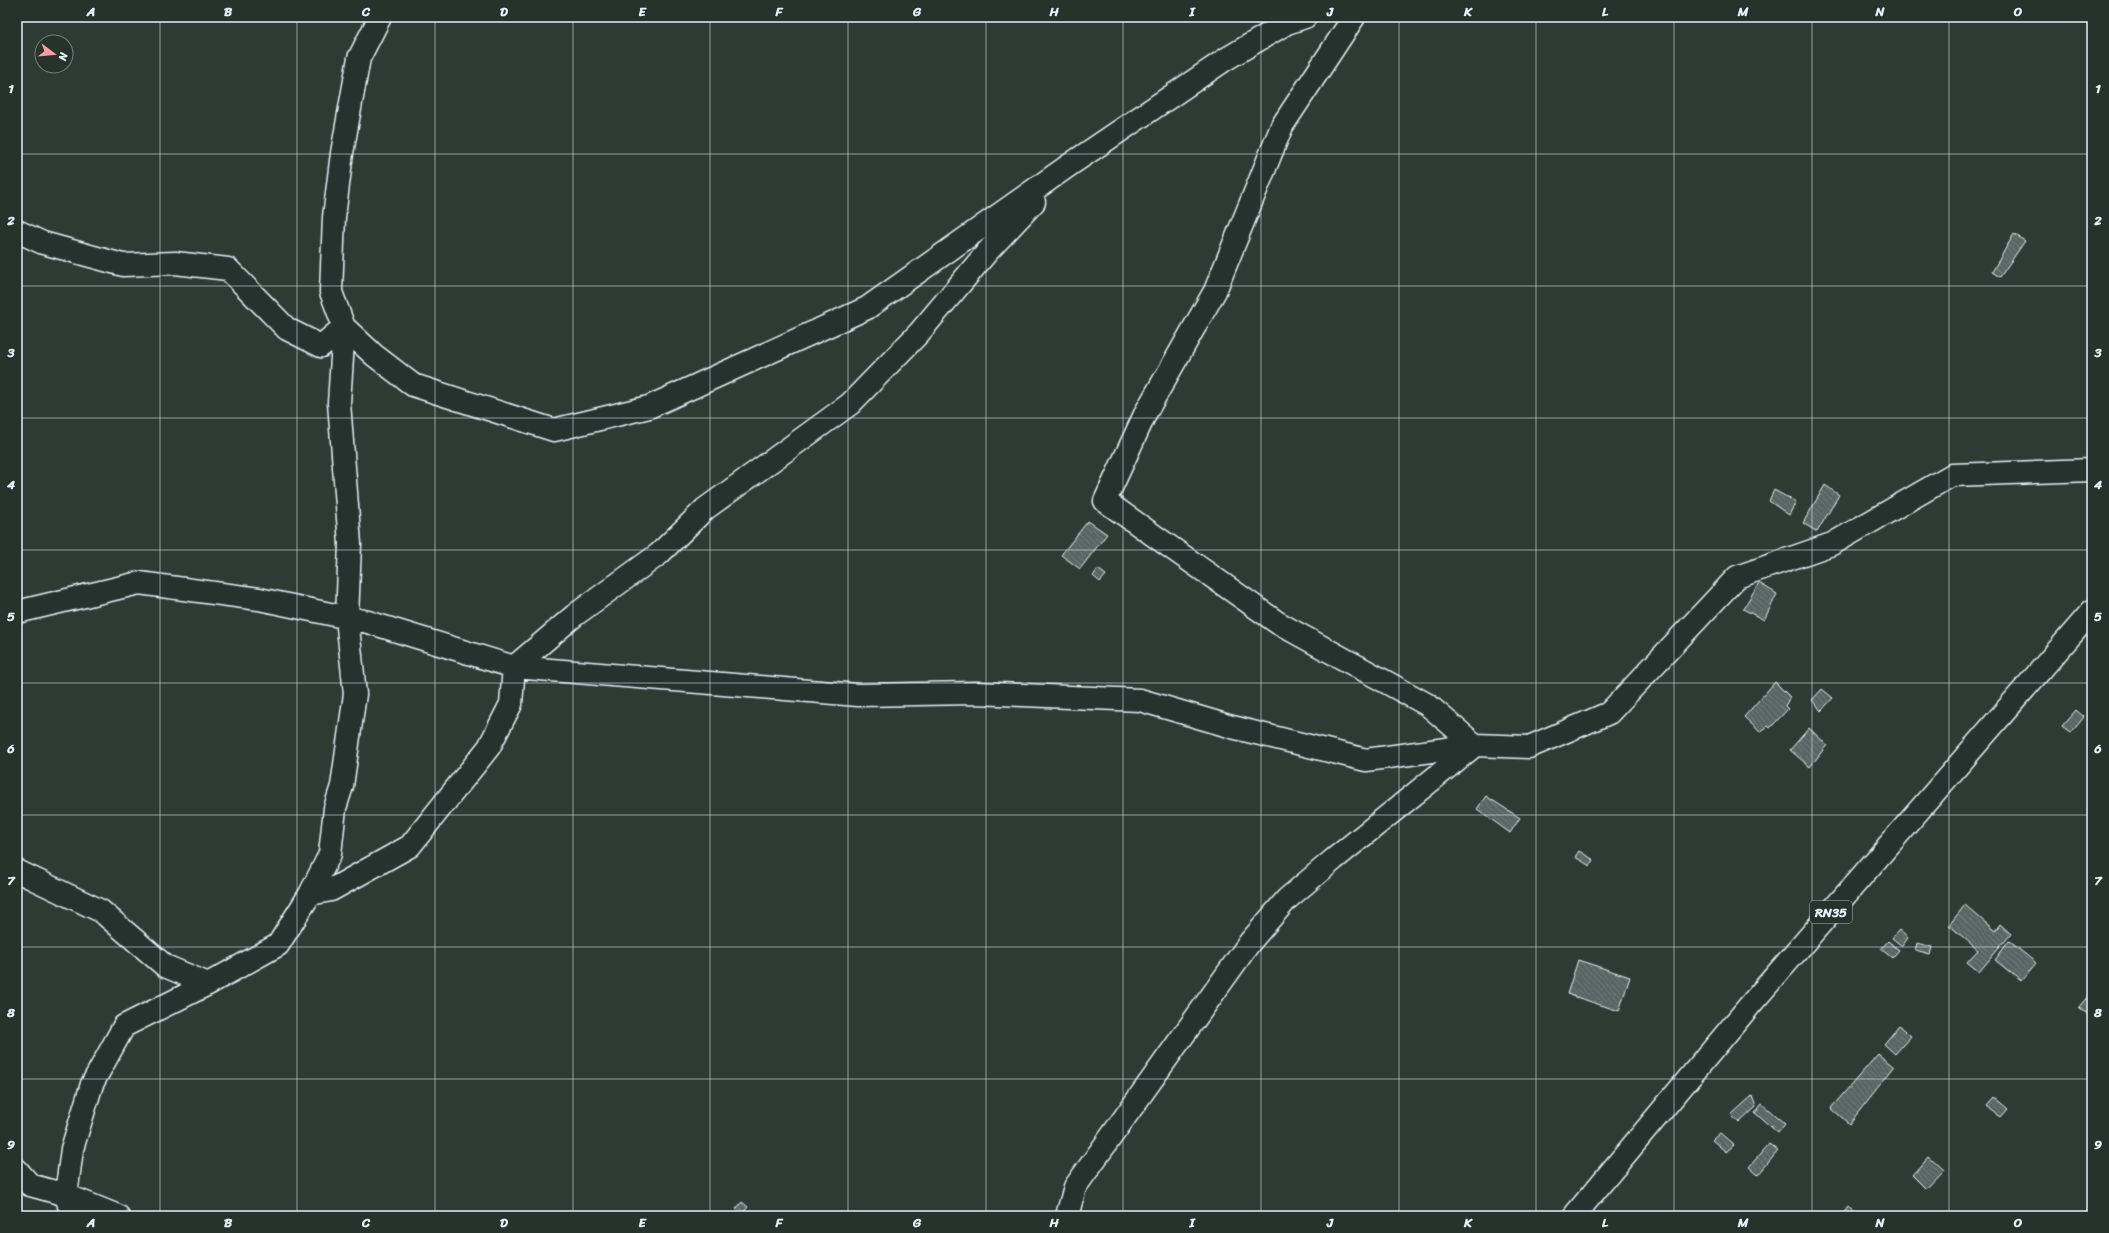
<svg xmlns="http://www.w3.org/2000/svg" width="2109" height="1233" font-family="Sriracha,sans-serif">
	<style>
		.building { fill: url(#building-back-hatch); stroke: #e8f1f8 }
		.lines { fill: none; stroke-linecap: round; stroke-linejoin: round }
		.minor-casing { stroke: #e8f1f8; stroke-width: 25 }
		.major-casing { stroke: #e8f1f8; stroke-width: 25 }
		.minor { stroke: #26332d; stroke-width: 22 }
		.major { stroke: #26332d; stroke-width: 22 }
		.grid { fill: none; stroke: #e8f1f8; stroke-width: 1; stroke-opacity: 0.55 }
		.labels { text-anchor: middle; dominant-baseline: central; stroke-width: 3; stroke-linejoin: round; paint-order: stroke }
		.shield { fill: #26332d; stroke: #aeb8bb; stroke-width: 1 }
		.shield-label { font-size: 13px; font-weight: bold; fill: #e8f1f8 }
		.neatline { fill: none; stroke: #e8f1f8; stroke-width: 1.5 }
		.grid-label { font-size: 13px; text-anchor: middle; font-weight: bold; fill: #e8f1f8 }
	</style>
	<defs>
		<pattern id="building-back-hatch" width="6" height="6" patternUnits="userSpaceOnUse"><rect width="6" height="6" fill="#596563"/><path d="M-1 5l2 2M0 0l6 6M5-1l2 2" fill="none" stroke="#717c7a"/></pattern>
	</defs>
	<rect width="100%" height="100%" fill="#2e3b35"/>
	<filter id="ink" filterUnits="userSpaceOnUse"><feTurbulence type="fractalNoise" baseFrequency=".025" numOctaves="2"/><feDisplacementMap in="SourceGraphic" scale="8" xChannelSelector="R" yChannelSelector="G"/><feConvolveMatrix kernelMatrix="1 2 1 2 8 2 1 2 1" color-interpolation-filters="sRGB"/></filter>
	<g filter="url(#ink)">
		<path class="building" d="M2014 234 2025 241 2000 277 1992 272Z
			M1825 485 1839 495 1817 532 1803 523Z
			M1774 490 1796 502 1789 515 1769 501Z
			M1088 521 1107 534 1080 569 1061 555Z
			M1098 569 1106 575 1100 582 1093 576Z
			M1759 583 1777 594 1764 620 1743 609Z
			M1775 682 1790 697 1785 706 1788 709 1770 728 1768 726 1760 732 1744 717Z
			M1822 689 1833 698 1821 711 1812 700Z
			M2076 710 2084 717 2071 733 2062 726Z
			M1809 728 1827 745 1810 767 1790 750Z
			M1486 796 1520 818 1510 833 1477 809Z
			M1579 851 1594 860 1590 866 1575 857Z
			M1965 905 1995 931 2000 924 2011 934 1979 972 1967 962 1978 950 1949 925Z
			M1899 930 1908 938 1902 946 1892 938Z
			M1888 941 1899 950 1892 958 1881 949Z
			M2009 941 2036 963 2021 981 1995 960Z
			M1917 943 1932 947 1930 955 1915 951Z
			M1578 960 1630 977 1619 1011 1567 994Z
			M2092 991V1018L2079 1007Z
			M1899 1026 1911 1036 1895 1054 1884 1044Z
			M1878 1054 1894 1067 1849 1124 1831 1108Z
			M1752 1096 1756 1107 1739 1123 1731 1115Z
			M1994 1098 2007 1109 2000 1117 1987 1106Z
			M1762 1104 1785 1124 1778 1133 1755 1113Z
			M1720 1133 1734 1145 1726 1152 1712 1140Z
			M1769 1144 1778 1151 1758 1175 1749 1167Z
			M1929 1156 1944 1170 1926 1189 1912 1175Z
			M742 1202 748 1207 742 1214 736 1209Z
			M1849 1208 1859 1216H1843Z"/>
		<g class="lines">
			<g class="minor-casing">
				<path id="minor" d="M380 17 359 58 342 153 334 217 331 292 344 327 374 355 413 385 554 430 649 407 867 308 1068 166 1226 59 1287 23 1305 17
					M1354 17 1282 126 1215 291 1146 412 1105 501 1278 623 1428 705 1475 745 1529 747 1609 713 1737 577 1832 544 1952 475 2092 470
					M17 231 43 243 123 265 175 263 228 269 287 329 321 346 344 327
					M17 612 139 583 259 599 368 622 514 667 858 695 976 693 1140 700 1232 727 1366 760 1475 745
					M17 871 101 911 165 966 208 984
					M310 894 331 890 410 846 489 747 511 704 514 667 575 615 659 554 705 509 850 404 919 333 988 251 1034 202
					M17 1170 30 1185 66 1195 118 1216
					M72 1216 66 1195 72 1149 92 1084 124 1026 208 984 278 945 310 894 330 854 335 808 342 786 355 694 347 618 350 544 339 403 344 327
					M1067 1216 1075 1187 1250 942 1287 899 1333 860 1474 746"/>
			</g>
			<g class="major-casing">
				<path id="major" d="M1574 1216 1750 1005 2092 611"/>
			</g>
			<use href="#minor" class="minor"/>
			<use href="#major" class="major"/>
		</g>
	</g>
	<path class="grid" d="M160 17V1216M297 17V1216M435 17V1216M573 17V1216M710 17V1216M848 17V1216M986 17V1216M1123 17V1216M1261 17V1216M1399 17V1216M1536 17V1216M1674 17V1216M1812 17V1216M1949 17V1216M17 154H2092M17 286H2092M17 418H2092M17 550H2092M17 683H2092M17 815H2092M17 947H2092M17 1079H2092"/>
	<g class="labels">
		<rect class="shield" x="1810" y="901" width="42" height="22" rx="3"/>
		<g class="shield-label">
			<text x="1831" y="912">RN35</text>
		</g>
	</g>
	<rect width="2109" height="1233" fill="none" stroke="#26332d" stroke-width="44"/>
	<g transform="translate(54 54) rotate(106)"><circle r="19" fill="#26332d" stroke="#747f7e"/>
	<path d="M0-3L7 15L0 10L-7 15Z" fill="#ff9aa2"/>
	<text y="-6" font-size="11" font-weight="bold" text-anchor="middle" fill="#e8f1f8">N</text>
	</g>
	<rect x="22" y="22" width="2065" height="1189" class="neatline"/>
	<g class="grid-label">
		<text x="91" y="16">A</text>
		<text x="228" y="16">B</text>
		<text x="366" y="16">C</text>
		<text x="504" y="16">D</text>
		<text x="642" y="16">E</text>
		<text x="779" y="16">F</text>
		<text x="917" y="16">G</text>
		<text x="1054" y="16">H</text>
		<text x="1192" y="16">I</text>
		<text x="1330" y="16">J</text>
		<text x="1468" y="16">K</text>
		<text x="1605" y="16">L</text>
		<text x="1743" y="16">M</text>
		<text x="1880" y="16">N</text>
		<text x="2018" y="16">O</text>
		<text x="11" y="93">1</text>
		<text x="2098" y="93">1</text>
		<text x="11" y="225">2</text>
		<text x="2098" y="225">2</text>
		<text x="11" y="357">3</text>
		<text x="2098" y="357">3</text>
		<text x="11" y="489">4</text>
		<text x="2098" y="489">4</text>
		<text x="11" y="621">5</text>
		<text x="2098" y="621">5</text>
		<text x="11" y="753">6</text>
		<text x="2098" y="753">6</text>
		<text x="11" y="885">7</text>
		<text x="2098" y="885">7</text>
		<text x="11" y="1017">8</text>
		<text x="2098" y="1017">8</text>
		<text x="11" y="1149">9</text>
		<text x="2098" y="1149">9</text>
		<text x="91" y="1227">A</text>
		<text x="228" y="1227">B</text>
		<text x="366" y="1227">C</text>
		<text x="504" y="1227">D</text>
		<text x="642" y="1227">E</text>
		<text x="779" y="1227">F</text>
		<text x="917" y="1227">G</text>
		<text x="1054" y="1227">H</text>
		<text x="1192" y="1227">I</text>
		<text x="1330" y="1227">J</text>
		<text x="1468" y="1227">K</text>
		<text x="1605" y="1227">L</text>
		<text x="1743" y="1227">M</text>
		<text x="1880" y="1227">N</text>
		<text x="2018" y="1227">O</text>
	</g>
</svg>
